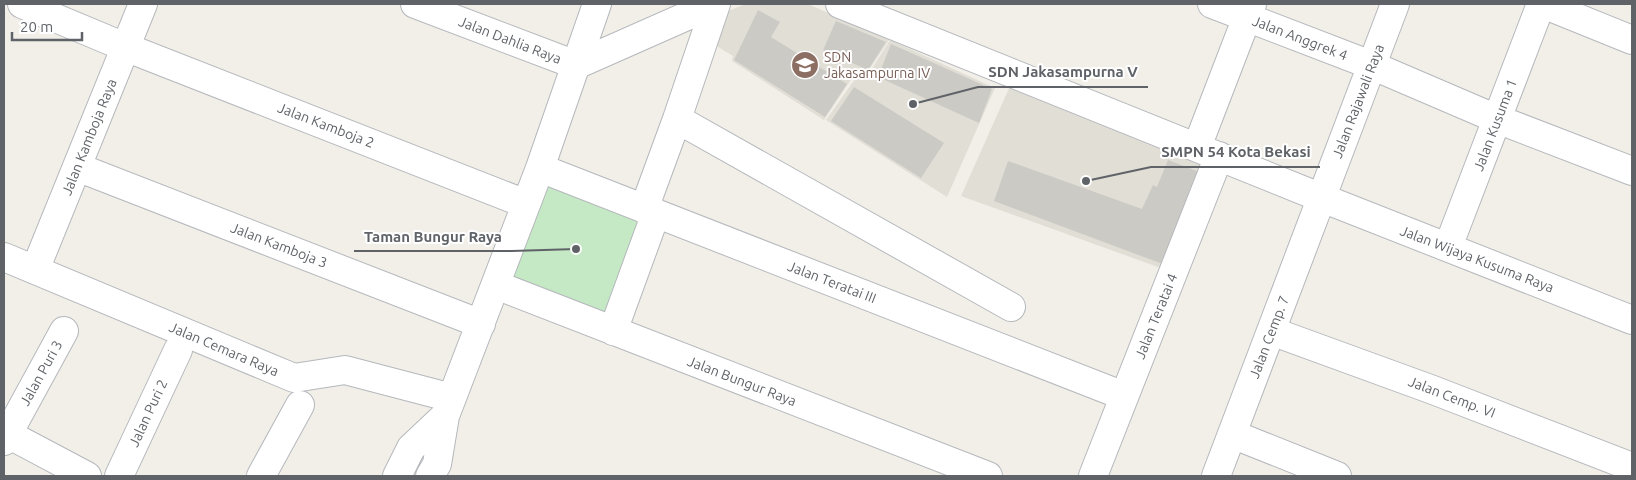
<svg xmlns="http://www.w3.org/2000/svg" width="1636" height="480" font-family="Ubuntu,sans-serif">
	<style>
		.education { fill: #e1ded6 }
		.green { fill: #c5e8c5 }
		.building { fill: #cccac5 }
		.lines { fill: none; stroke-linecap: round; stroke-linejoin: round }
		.minor-casing { stroke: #b5b8bc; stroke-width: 30 }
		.minor { stroke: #fff; stroke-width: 28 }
		.labels { text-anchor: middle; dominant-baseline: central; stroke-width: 4; stroke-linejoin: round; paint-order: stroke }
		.street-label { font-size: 14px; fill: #5f6368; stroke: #fff }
		.education-label { font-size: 14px; fill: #785e54; stroke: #fff; text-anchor: start }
		.leader { fill: none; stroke: #5f6368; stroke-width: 2 }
		.callout-dot { fill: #5f6368; stroke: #fff; stroke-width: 2 }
		.callout-label { font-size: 15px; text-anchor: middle; font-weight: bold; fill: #5f6368; stroke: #fff; stroke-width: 4; stroke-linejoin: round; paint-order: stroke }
	</style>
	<rect width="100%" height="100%" fill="#f1efe8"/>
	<path class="education" d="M746 4H808L889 40 866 74 858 69 824 120 732 61 733 56 707 40 712 17Z
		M890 40 995 88 947 197 826 120 860 72 868 75Z
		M1010 86 1210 167 1169 271 961 196Z"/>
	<path class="green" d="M544 174 648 216 610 324 502 283Z"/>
	<path class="building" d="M758 10 780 22 771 37 847 84 825 117 734 60Z
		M836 21 886 42 868 70 823 50Z
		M891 44 992 89 979 123 878 77Z
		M854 87 944 143 921 178 831 121Z
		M1168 160 1202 173 1168 266 994 201 1008 161 1142 209 1153 185 1157 187Z"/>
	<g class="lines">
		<g class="minor-casing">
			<path id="minor" d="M22 4 125 47 526 204
				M415 4 576 65 714 4
				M840 4 1322 198 1632 320
				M1212 4 1371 65 1497 119 1632 171
				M1543 4 1632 40
				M677 119 1011 307
				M1197 147 1252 4
				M77 167 481 324
				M540 168 1124 396
				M644 209 677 119 716 4
				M1448 247 1541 4
				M4 257 294 378 345 370 452 398
				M35 270 143 4
				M496 285 988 476
				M613 331 656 213
				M1271 331 1433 390 1632 467
				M4 432 87 476
				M1232 434 1337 476
				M4 441 64 331
				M119 476 178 350
				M261 476 300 405
				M397 476 411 448 445 416
				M430 476 437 464 445 416 540 168 597 4
				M1093 476 1219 156
				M1216 476 1395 4"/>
		</g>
		<use href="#minor" class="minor"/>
	</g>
	<defs>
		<g id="school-disc" transform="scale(1.4375)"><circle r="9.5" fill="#8d6e63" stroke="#fff"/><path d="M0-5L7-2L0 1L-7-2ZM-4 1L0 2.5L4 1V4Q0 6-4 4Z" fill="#fff"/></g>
	</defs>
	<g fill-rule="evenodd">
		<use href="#school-disc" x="805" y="65"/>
	</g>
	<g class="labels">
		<g class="street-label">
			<text transform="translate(1300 38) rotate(21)">Jalan Anggrek 4</text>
			<text transform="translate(510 40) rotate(21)">Jalan Dahlia Raya</text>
			<text transform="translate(1358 101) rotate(-69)">Jalan Rajawali Raya</text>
			<text transform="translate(326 125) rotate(21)">Jalan Kamboja 2</text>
			<text transform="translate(1495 125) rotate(-69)">Jalan Kusuma 1</text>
			<text transform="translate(89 137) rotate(-68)">Jalan Kamboja Raya</text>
			<text transform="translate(279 245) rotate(21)">Jalan Kamboja 3</text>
			<text transform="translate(1477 259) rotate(21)">Jalan Wijaya Kusuma Raya</text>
			<text transform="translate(832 282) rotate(21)">Jalan Teratai III</text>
			<text transform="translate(1156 316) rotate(-68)">Jalan Teratai 4</text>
			<text transform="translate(1269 337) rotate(-69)">Jalan Cemp. 7</text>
			<text transform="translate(224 349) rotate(23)">Jalan Cemara Raya</text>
			<text transform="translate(41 373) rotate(-61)">Jalan Puri 3</text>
			<text transform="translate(742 381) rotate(21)">Jalan Bungur Raya</text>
			<text transform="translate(1452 397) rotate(21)">Jalan Cemp. VI</text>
			<text transform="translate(148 413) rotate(-65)">Jalan Puri 2</text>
		</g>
		<g class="education-label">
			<text x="824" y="57">SDN<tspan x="824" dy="16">Jakasampurna IV</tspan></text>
		</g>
	</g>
	<path class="leader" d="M913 104L978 87H1148M1086 181L1151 167H1320M576 249L512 251H354"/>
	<g class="callout-dot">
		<circle cx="913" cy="104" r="5"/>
		<circle cx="1086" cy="181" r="5"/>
		<circle cx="576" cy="249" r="5"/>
	</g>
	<g class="callout-label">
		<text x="1063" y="77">SDN Jakasampurna V</text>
		<text x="1236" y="157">SMPN 54 Kota Bekasi</text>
		<text x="433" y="242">Taman Bungur Raya</text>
	</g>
	<rect width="1636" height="480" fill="none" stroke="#5f6368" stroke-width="10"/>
	<path d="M12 32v8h70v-8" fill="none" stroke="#5f6368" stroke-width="2.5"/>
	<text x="20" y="32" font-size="15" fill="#5f6368" stroke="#ffffff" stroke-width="4" paint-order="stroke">20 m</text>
</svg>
